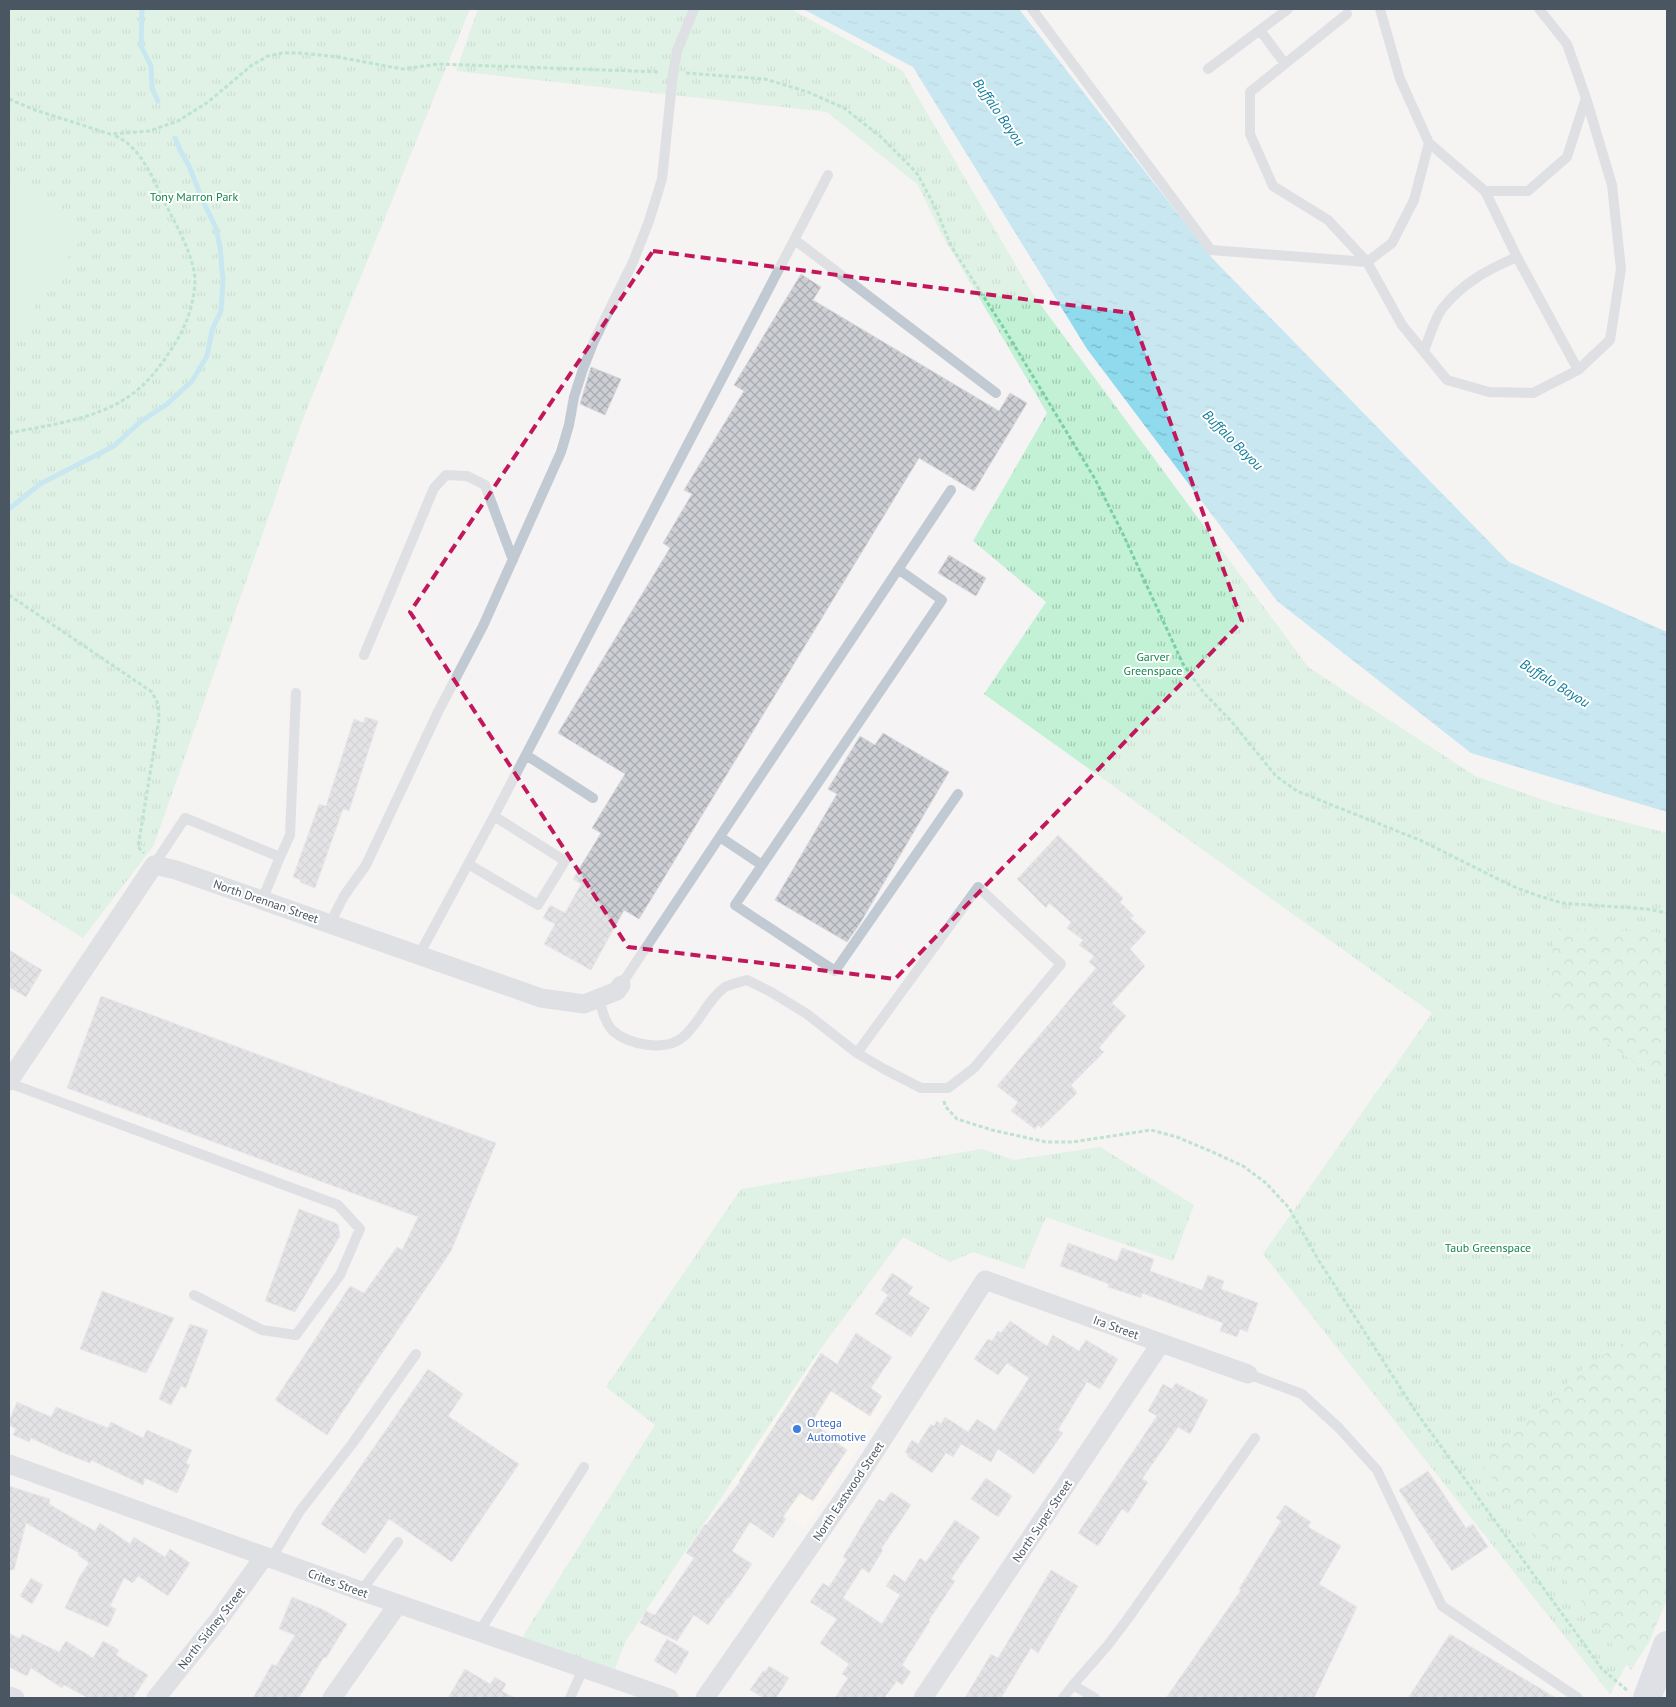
<svg xmlns="http://www.w3.org/2000/svg" width="1676" height="1707" font-family="'PT Sans',sans-serif">
	<style>
		.commercial { fill: #fdf9ef }
		.grass { fill: url(#grass-tufts) }
		.forest { fill: url(#forest-crowns) }
		.pitch { fill: #c3f1d5 }
		.water { fill: url(#water-ripples) }
		.lines { fill: none; stroke-linecap: round; stroke-linejoin: round }
		.stream { stroke: #90daee; stroke-width: 5 }
		.building { fill: url(#building-cross-hatch); stroke: #d7d9de }
		.path { stroke: #7ad0a6; stroke-width: 3; stroke-dasharray: 4 2.5; stroke-linecap: butt }
		.lane { stroke: #c1cad2; stroke-width: 10 }
		.street { stroke: #c1cad2; stroke-width: 19 }
		.secondary { stroke: #c1cbd6; stroke-width: 28 }
		.marked { fill: none; stroke: #c2185b; stroke-width: 4; stroke-dasharray: 10 6; stroke-linejoin: round }
		.shop-dot { fill: #3f7fe0; stroke: #fff; stroke-width: 2 }
		.labels { text-anchor: middle; dominant-baseline: central; stroke-width: 4; stroke-linejoin: round; paint-order: stroke }
		.park-label { font-size: 12px; fill: #17864f; stroke: #fff }
		.street-label { font-size: 12px; fill: #4a5661; stroke: #fff }
		.shop-label { font-size: 12px; fill: #366cbe; stroke: #fff; text-anchor: start }
		.water-label { font-size: 14px; font-style: italic; fill: #0c7c9b; stroke: #fff }
	</style>
	<defs>
		<pattern id="grass-tufts" width="24" height="20" patternUnits="userSpaceOnUse" patternTransform="scale(1.25)"><rect width="24" height="20" fill="#c3f1d5"/><path d="M3 7l-1-3M5 7V3M7 7l1-3M15 17l-1-3M17 17v-4M19 17l1-3" fill="none" stroke="#a0c6b0"/></pattern>
		<pattern id="forest-crowns" width="20" height="18" patternUnits="userSpaceOnUse" patternTransform="scale(1.25)"><rect width="20" height="18" fill="#c3f1d5"/><path d="M2 6a3 3 0 1 1 6 0M12 15a3 3 0 1 1 6 0" fill="none" stroke="#a0c6b0"/></pattern>
		<pattern id="water-ripples" width="26" height="14" patternUnits="userSpaceOnUse" patternTransform="scale(1.25)"><rect width="26" height="14" fill="#90daee"/><path d="M2 4q2-2 4 0t4 0M15 11q2-2 4 0t4 0" fill="none" stroke="#78b4c4"/></pattern>
		<pattern id="building-cross-hatch" width="8" height="8" patternUnits="userSpaceOnUse" patternTransform="scale(1.25)"><rect width="8" height="8" fill="#cdcfd5"/><path d="M0 0l8 8M0 8l8-8" fill="none" stroke="#a8abb0"/></pattern>
	</defs>
	<rect width="100%" height="100%" fill="#f5f3f3"/>
	<path class="commercial" d="M819 1351 891 1399 804 1528 732 1480Z"/>
	<path class="grass" d="M9 9H470L302 421 154 845 83 938 9 892Z
		M478 9H791L902 70 1032 293 1308 667 1475 776 1555 804 1667 833V1592L1610 1694 1263 1254 1432 1013 984 694 1046 602 973 541 1047 413 941 233 918 185 827 112 456 71Z
		M1100 1147 1194 1205 1173 1261 1046 1217 1024 1269 973 1252 950 1262 903 1237 819 1351 625 1642 615 1669 526 1640 523 1636 655 1425 606 1387 741 1189 982 1149 1014 1160Z"/>
	<path class="forest" d="M1556 928 1655 932 1667 935V1085L1545 1000Z
		M1667 1315V1600L1649 1642 1631 1670 1479 1461 1586 1366Z"/>
	<path class="pitch" d="M9 182 85 233 12 340 9 337Z"/>
	<path class="water" d="M803 9H1019L1212 258 1509 562 1667 632V812L1471 753 1277 601 1087 349 913 67Z"/>
	<g class="lines">
		<path class="stream" d="M142 9 141 46 151 66 152 88 158 101
			M9 509 40 484 114 446 140 422 167 404 192 381 207 356 212 330 221 311 223 281 220 247 216 228 202 199 189 166 180 150 175 138"/>
	</g>
	<path class="building" d="M801 274 821 287 813 300 999 411 1010 393 1027 403 974 491 919 458 639 919 624 910 591 970 544 944 555 924 543 918 550 905 565 913 581 884 573 879 601 833 592 828 625 774 558 733 670 548 663 543 692 494 684 490 744 391 734 385Z
		M591 367 621 379 605 415 580 404Z
		M949 555 986 578 976 596 938 573Z
		M365 717 378 721 349 811 343 809 315 888 300 882 301 880 293 877 319 804 326 806 354 719 364 723Z
		M883 733 949 772 859 925 847 942 775 900 837 794 828 789 860 736 875 745Z
		M1058 835 1123 898 1120 902 1134 916 1130 918 1146 932 1130 949 1145 966 1112 1003 1126 1016 1099 1048 1104 1052 1071 1085 1077 1093 1041 1128 1038 1125 1035 1129 1011 1111 1018 1102 997 1086 1096 968 1089 962 1094 956 1079 945 1083 940 1067 928 1071 922 1049 903 1046 908 1017 879Z
		M9 950 42 970 26 997 9 987Z
		M101 996 496 1143 451 1251 327 1435 275 1400 350 1286 364 1293 397 1247 402 1250 418 1217 67 1088Z
		M299 1209 338 1224 340 1236 295 1312 265 1301Z
		M1068 1243 1117 1261 1122 1248 1154 1259 1150 1271 1202 1290 1208 1275 1224 1281 1221 1289 1258 1303 1247 1332 1240 1329 1237 1337 1220 1331 1223 1323 1142 1293 1141 1298 1108 1287 1109 1284 1060 1266Z
		M892 1273 913 1287 908 1294 930 1308 911 1337 875 1314 888 1295 881 1290Z
		M102 1291 174 1318 146 1373 80 1349Z
		M1010 1321 1047 1346 1053 1335 1079 1351 1086 1340 1118 1359 1100 1389 1087 1382 1058 1430 1063 1433 1034 1474 998 1449 991 1462 961 1444 953 1457 946 1453 932 1473 907 1456 908 1454 905 1452 912 1440 918 1444 931 1424 934 1426 937 1421 941 1424 945 1417 968 1432 977 1419 995 1431 1029 1378 1007 1363 998 1375 974 1359 988 1339 992 1341 998 1331 1001 1333Z
		M190 1324 208 1330 186 1388 181 1386 171 1405 159 1399Z
		M856 1333 892 1357 871 1388 882 1396 870 1416 831 1391 811 1423 831 1435 829 1437 847 1450 813 1501 800 1493 783 1517 786 1519 773 1538 750 1522 732 1551 752 1564 729 1598 728 1597 708 1625 694 1615 677 1641 640 1623 646 1611 655 1615 694 1558 686 1553 705 1524 706 1525 740 1482 739 1481 821 1353 837 1364Z
		M428 1369 463 1394 448 1416 519 1464 452 1562 389 1519 365 1554 321 1524Z
		M1176 1383 1208 1400 1190 1434 1178 1427 1142 1479 1148 1482 1128 1513 1122 1509 1098 1546 1078 1533 1157 1416 1148 1411 1163 1384 1172 1389Z
		M17 1402 51 1417 56 1407 108 1428 111 1422 143 1438 147 1430 192 1450 186 1463 190 1465 177 1493 145 1478 143 1485 91 1460 90 1463 61 1452 31 1438 29 1442 13 1435 16 1429 9 1425V1421Z
		M1428 1471 1466 1528 1473 1524 1488 1547 1452 1571 1399 1490Z
		M986 1478 1012 1496 998 1517 971 1499Z
		M9 1486 50 1499 49 1504 95 1531 100 1523 130 1544 134 1537 165 1557 170 1549 190 1563 168 1596 138 1576 133 1583 124 1578 110 1606 116 1609 108 1627 65 1608 80 1576 89 1563 78 1555 79 1553 26 1523 14 1570H9Z
		M891 1492 911 1505 881 1549 883 1550 869 1573 862 1568 843 1598 882 1624 900 1595 886 1586 894 1574 905 1582 920 1558 926 1562 955 1520 980 1537 951 1579 955 1581 929 1620 930 1621 902 1665 911 1672 902 1685 897 1681 884 1698H835L848 1678 842 1674 849 1664 820 1643 837 1619 810 1602 823 1583 829 1587 847 1559 843 1557 869 1514 879 1499 884 1502Z
		M1285 1505 1311 1522 1308 1527 1341 1546 1319 1584 1357 1607 1314 1698H1166L1241 1590 1239 1589 1281 1521 1276 1518Z
		M1051 1570 1078 1586 1038 1653 1031 1648 1001 1698H965L991 1654 998 1658Z
		M31 1578 43 1585 32 1604 20 1596Z
		M292 1597 324 1610 347 1624 326 1658 324 1657 299 1698H253L272 1664 276 1666 295 1635 279 1629Z
		M9 1633 20 1639 22 1634 59 1652 66 1641 93 1658 103 1641 119 1650 116 1655 148 1675 133 1698H88L64 1685 62 1688 31 1668 27 1676 9 1667Z
		M1450 1634 1556 1698H1408Z
		M667 1639 689 1652 676 1674 654 1661Z
		M769 1666 789 1678 776 1698H764L750 1690 763 1671 765 1672Z
		M465 1669 490 1684 495 1677 506 1684 502 1691 515 1698H448Z"/>
	<g class="lines">
		<path class="path" d="M686 73 765 79 808 92 844 108 880 136 912 168 918 175 936 209 951 246 1005 330 1095 479 1122 532 1183 664 1204 693 1232 722 1276 776 1297 791 1422 841 1512 886 1536 895 1562 903 1647 909 1667 913
			M9 99 35 110 110 134 149 131 178 121 208 102 252 65 268 56 283 53H301L338 57 402 69 439 64 660 72
			M9 433C54 424 111 418 145 383 158 370 168 355 177 340 188 323 198 291 194 271 189 247 177 227 166 205 153 180 142 146 113 135
			M9 595 152 692 158 704 159 719 138 847 144 853
			M944 1101 945 1106 957 1119 992 1130 1046 1142H1073L1151 1130 1177 1137 1208 1150 1243 1166 1266 1183 1289 1208 1319 1261 1414 1409 1602 1669 1628 1691"/>
		<path class="lane" d="M1032 9 1211 250 1367 262 1392 243 1414 200 1429 143 1400 79 1380 9
			M1347 14 1250 92V134L1273 186 1328 220 1367 262 1402 325 1447 380 1489 392 1533 393 1578 370 1610 340 1621 269 1612 185 1586 98
			M1260 30 1285 64
			M1208 69 1288 9
			M1429 143 1485 191H1528L1567 157 1586 98 1567 44 1539 9
			M1485 191 1517 257
			M795 240 996 393
			M1424 351C1429 338 1434 320 1442 309 1462 283 1489 269 1517 257L1578 370
			M898 569 942 600 735 905 835 971 958 794
			M364 655 434 488 446 475 467 476 485 485 513 560
			M526 755 593 798
			M720 837 762 865
			M280 857 290 835 296 693
			M468 864 538 905 565 861 494 816
			M154 865 185 818 280 857 262 900
			M330 923 344 896 366 865 438 712 483 626 561 452 569 425 574 397 583 369 594 341 633 262 649 221 662 179 673 73 677 51 694 9
			M419 955 494 816 828 175
			M621 985 951 490
			M599 998C602 1009 604 1021 612 1030 628 1045 666 1052 683 1037 699 1024 708 999 725 987 731 984 740 982 747 980L771 992 807 1014 857 1053 884 1069 921 1088H948L974 1068 1061 964 978 887 857 1053
			M9 1083 338 1205 360 1229 340 1275 296 1335 262 1330 194 1295
			M1248 1374 1302 1394 1339 1428 1377 1470 1442 1606 1578 1698
			M271 1559 300 1511 352 1444 416 1354
			M361 1591 398 1542
			M479 1632 584 1467
			M570 1698 583 1669
			M1063 1698 1073 1685
			M1095 1698 1073 1685 1108 1645 1129 1617 1255 1438"/>
		<path class="street" d="M9 1081 154 865 176 870 541 998 584 1004 617 991 621 985
			M9 1464 361 1591 669 1698
			M9 1696 15 1698
			M156 1698 217 1622 264 1557
			M332 1698 398 1604
			M705 1698 853 1485 985 1280 1248 1374
			M923 1698 1161 1343"/>
		<path class="secondary" d="M1647 1698 1667 1645"/>
	</g>
	<path d="M0 0H1676V1707H0ZM653 251 1131 313 1242 621 895 979 628 947 410 612Z" fill="#f5f3f3" fill-opacity=".55" fill-rule="evenodd"/>
	<path class="marked" d="M653 251 1131 313 1242 621 895 979 628 947 410 612Z"/>
	<circle class="shop-dot" cx="797" cy="1429" r="5"/>
	<g class="labels">
		<g class="park-label">
			<text x="194" y="196">Tony Marron Park</text>
			<text x="1153" y="656">Garver<tspan x="1153" dy="14">Greenspace</tspan></text>
			<text x="1488" y="1247">Taub Greenspace</text>
		</g>
		<g class="street-label">
			<text transform="translate(266 901) rotate(19)">North Drennan Street</text>
			<text transform="translate(1116 1327) rotate(20)">Ira Street</text>
			<text transform="translate(848 1491) rotate(-56)">North Eastwood Street</text>
			<text transform="translate(1042 1521) rotate(-56)">North Super Street</text>
			<text transform="translate(338 1583) rotate(20)">Crites Street</text>
			<text transform="translate(211 1628) rotate(-52)">North Sidney Street</text>
		</g>
		<g class="shop-label">
			<text x="807" y="1422">Ortega<tspan x="807" dy="14">Automotive</tspan></text>
		</g>
		<g class="water-label">
			<text transform="translate(999 112) rotate(55)">Buffalo Bayou</text>
			<text transform="translate(1233 440) rotate(45)">Buffalo Bayou</text>
			<text transform="translate(1555 683) rotate(32)">Buffalo Bayou</text>
		</g>
	</g>
	<rect width="1676" height="1707" fill="none" stroke="#4a5661" stroke-width="20"/>
</svg>
